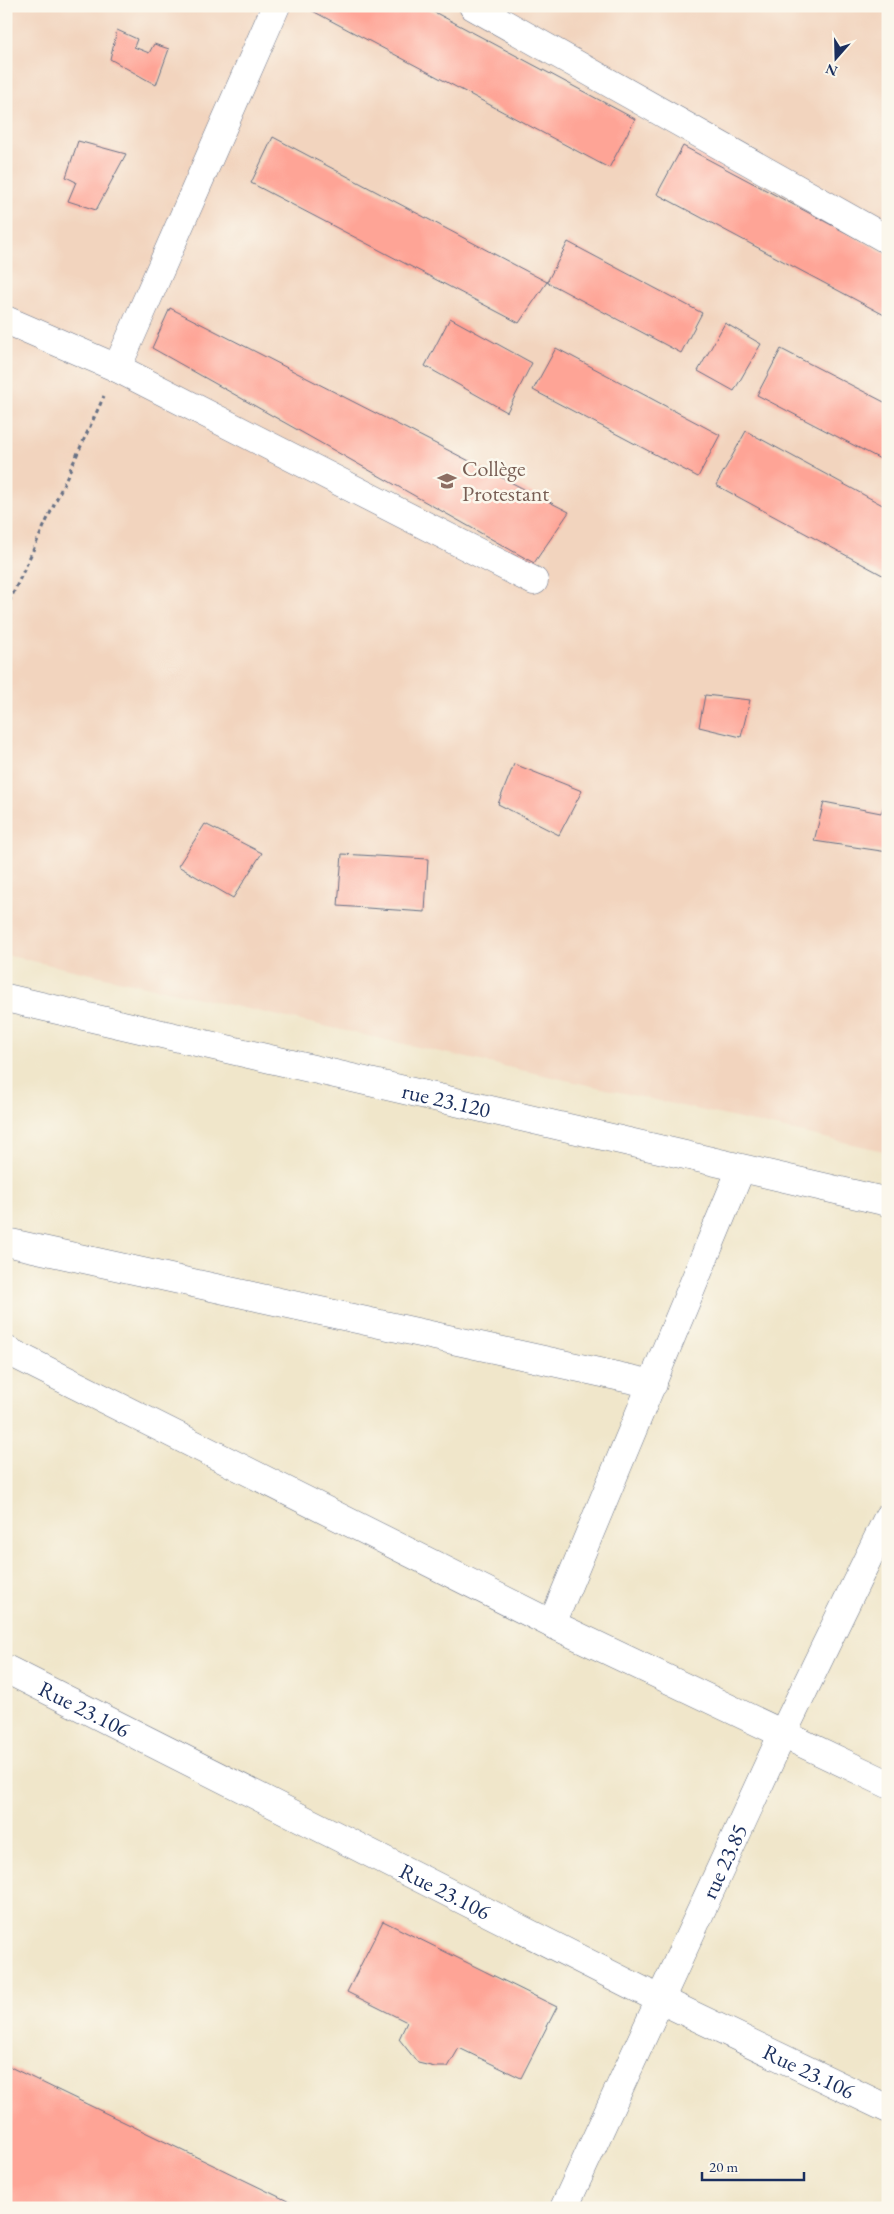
<svg xmlns="http://www.w3.org/2000/svg" width="894" height="2214" font-family="'EB Garamond',serif">
	<style>
		.built { fill: #f2d4be }
		.building { fill: #fea496 }
		.lines { fill: none; stroke-linecap: round; stroke-linejoin: round }
		.minor-casing { stroke: #666f84; stroke-width: 29 }
		.path { stroke: #666f84; stroke-width: 3; stroke-dasharray: 4 4; stroke-linecap: butt }
		.minor { stroke: #fff; stroke-width: 28 }
		.labels { text-anchor: middle; dominant-baseline: central; stroke-width: 5; stroke-linejoin: round; paint-order: stroke }
		.education-label { font-size: 22px; fill: #785e54; stroke: #fbf7ec; text-anchor: start }
		.street-label { font-size: 22px; fill: #1b2f5e; stroke: #fbf7ec }
	</style>
	<rect width="100%" height="100%" fill="#fbf7ec"/>
	<filter id="ink" filterUnits="userSpaceOnUse"><feTurbulence type="fractalNoise" baseFrequency=".02" numOctaves="2"/><feDisplacementMap in="SourceGraphic" scale="10" xChannelSelector="R" yChannelSelector="G"/><feConvolveMatrix kernelMatrix="1 2 1 2 8 2 1 2 1" color-interpolation-filters="sRGB"/></filter>
	<filter id="wash" filterUnits="userSpaceOnUse"><feTurbulence type="fractalNoise" baseFrequency=".0096" numOctaves="4" result="noise"/><feDisplacementMap in="SourceGraphic" scale="20" xChannelSelector="R" yChannelSelector="G"/><feGaussianBlur stdDeviation="1.12" result="paint"/><feColorMatrix in="noise" values="0 0 0 0 0 0 0 0 0 0 0 0 0 0 0 0 0 1.4 0 .05"/><feComposite in="paint" operator="in"/></filter>
	<g filter="url(#wash)">
		<rect width="100%" height="100%" fill="#f0e6ca"/>
		<path class="built" d="M6 6H888V1152L6 955Z"/>
		<g id="blocks">
			<path class="building" d="M308 6H423L635 119 609 168 307 8Z
				M117 30 137 39 134 47 149 53 154 44 169 49 156 85 110 59Z
				M273 137 547 282 568 242 702 313 681 353 547 282 519 323 251 183Z
				M78 141 126 154 96 210 68 201 76 182 66 177Z
				M683 146 888 255V317L657 194Z
				M170 308 569 512 534 563 152 348Z
				M450 318 532 363 507 412 425 366Z
				M725 323 761 344 734 391 698 371Z
				M556 348 720 435 698 477 533 390Z
				M781 349 888 404V463L757 395Z
				M746 431 888 508V578L716 485Z
				M705 695 750 700 741 737 699 727Z
				M514 764 582 791 559 835 498 804Z
				M824 802 881 813 885 803 888 804V852L814 841Z
				M205 824 262 853 233 898 178 866Z
				M342 854 428 859 425 912 338 906Z
				M383 1921 557 2007 521 2078 459 2048 448 2067H435L418 2063 399 2039 407 2022 347 1992Z
				M6 2065 302 2208H6Z"/>
		</g>
	</g>
	<g filter="url(#ink)">
		<use href="#blocks" fill-opacity="0" stroke="#666f84" stroke-width="1"/>
		<g class="lines">
			<g class="minor-casing">
				<g id="minor">
					<path d="M473 6 888 240"/>
					<path d="M6 320 117 368 534 581"/>
					<path d="M117 368 276 6"/>
					<path id="s1" d="M6 998 888 1202"/>
					<path d="M6 1242 653 1384"/>
					<path d="M6 1350 552 1624 888 1784"/>
					<path d="M552 1624 741 1169"/>
					<path id="s2" d="M6 1669 661 2000 888 2109"/>
					<path id="s3" d="M564 2208 783 1733 888 1517"/>
				</g>
			</g>
			<path class="path" d="M6 609 104 396"/>
			<use href="#minor" class="minor"/>
		</g>
	</g>
	<defs>
		<g id="school-bare" transform="scale(1.5)"><path d="M0-5L7-2L0 1L-7-2ZM-4 1L0 2.5L4 1V4Q0 6-4 4Z" fill="#8d6e63" stroke="#fbf7ec" stroke-width="2.5" paint-order="stroke"/></g>
	</defs>
	<g fill-rule="evenodd">
		<use href="#school-bare" x="447" y="481"/>
	</g>
	<g class="labels">
		<g class="education-label">
			<text x="462" y="468">Collège<tspan x="462" dy="25">Protestant</tspan></text>
		</g>
		<g class="street-label">
			<text stroke="none"><textPath href="#s1" startOffset="452">rue 23.120</textPath></text>
			<text stroke="none"><textPath href="#s2" startOffset="88">Rue 23.106</textPath></text>
			<text stroke="none"><textPath href="#s3" startOffset="382">rue 23.85</textPath></text>
			<text stroke="none"><textPath href="#s2" startOffset="492">Rue 23.106</textPath></text>
			<text stroke="none"><textPath href="#s2" startOffset="898">Rue 23.106</textPath></text>
		</g>
	</g>
	<rect width="894" height="2214" fill="none" stroke="#fbf7ec" stroke-width="25"/>
	<g transform="translate(836 58) rotate(200)" stroke="#fbf7ec" stroke-width="4" paint-order="stroke">
	<path d="M0-4L9 19L0 12L-9 19Z" fill="#1b2f5e"/>
	<text y="-8" font-size="14" font-weight="bold" text-anchor="middle" fill="#1b2f5e">N</text>
	</g>
	<path d="M702 2172v8h102v-8" fill="none" stroke="#1b2f5e" stroke-width="2.5"/>
	<text x="709" y="2172" font-size="15" fill="#1b2f5e" stroke="#fbf7ec" stroke-width="4" paint-order="stroke">20 m</text>
</svg>
